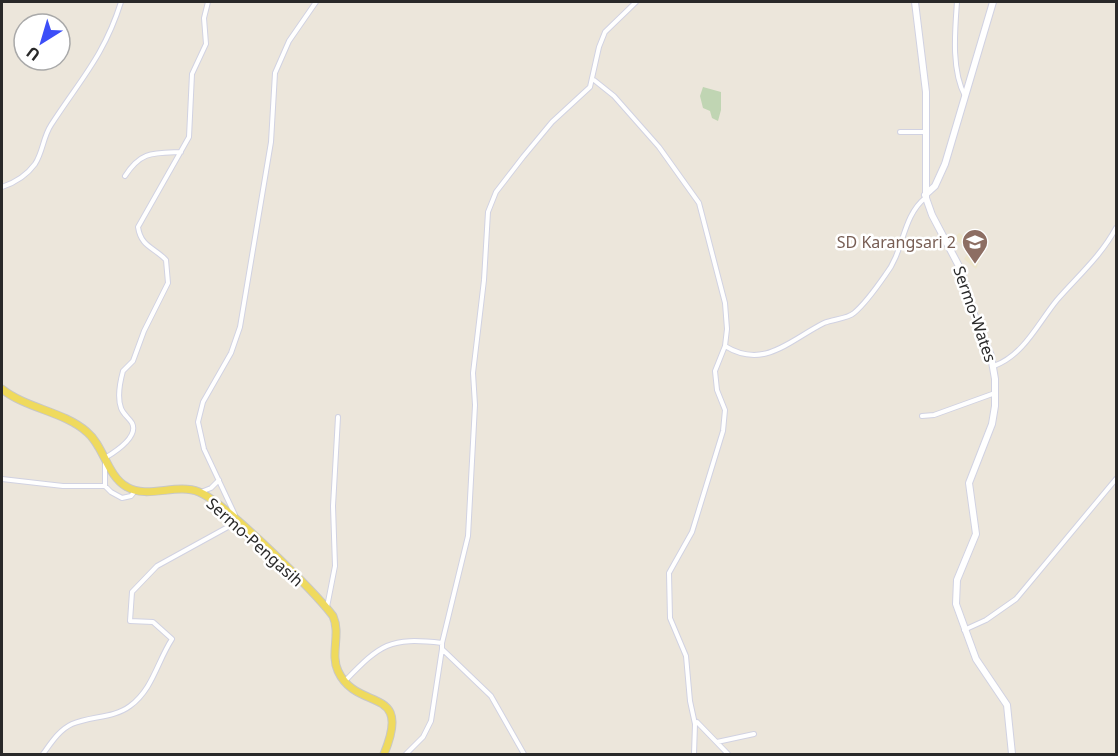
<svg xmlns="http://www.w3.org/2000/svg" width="1118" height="756" font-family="'Noto Sans',sans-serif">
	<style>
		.education { fill: #ede5cb }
		.cemetery { fill: #c0d5b3 }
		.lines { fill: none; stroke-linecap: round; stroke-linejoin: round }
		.street-casing { stroke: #d1d2e2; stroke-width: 6 }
		.secondary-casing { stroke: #d1d2e2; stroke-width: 8 }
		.primary-casing { stroke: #c7c7c7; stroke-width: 9 }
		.street { stroke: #fff; stroke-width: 4 }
		.secondary { stroke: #fff; stroke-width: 6 }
		.primary { stroke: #efda5d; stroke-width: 7 }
		.labels { text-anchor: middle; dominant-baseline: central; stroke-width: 5; stroke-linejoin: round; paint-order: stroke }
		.education-label { font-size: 16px; fill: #785e54; stroke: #fff; text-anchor: end }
		.street-label { font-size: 16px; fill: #292929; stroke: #fff }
	</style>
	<rect width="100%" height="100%" fill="#ece6db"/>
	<path class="education" d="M959 233 983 252 976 269 964 259 970 250 954 239Z"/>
	<path class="cemetery" d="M703 87 721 92V110L718 121 712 118 710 111 703 108 700 96Z"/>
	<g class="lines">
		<g class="street-casing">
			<path id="street" d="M957 2C955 30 951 70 965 96
				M594 80 614 96 659 147 699 203 725 303 727 329 725 346 715 371 717 390 725 410 723 431 692 532 669 573 670 618 686 656 690 701 695 724 694 754
				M900 132H926
				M125 176C141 151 153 153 181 152
				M2 187C14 183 27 175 35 164 43 152 43 137 51 125 80 80 104 56 121 2
				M725 346C764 370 790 340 824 323 833 319 847 319 854 313 866 303 877 287 886 274 904 251 902 217 925 198
				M994 366C1024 355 1038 323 1057 300 1078 276 1101 256 1116 228
				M922 416 934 415 995 393
				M2 479 63 486H105L111 492 122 498 131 496 135 491
				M105 486V458C115 452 139 437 132 423 129 418 123 414 121 408 117 397 120 382 123 371L133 361 144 331 168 283 166 260C154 247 141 247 138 227L189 137 192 74 206 44 204 18 208 2
				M201 492 211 488 219 480
				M235 515 204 449 198 422 203 402 231 353 240 327 271 142 275 73 289 41 316 2
				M327 607 335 566 333 506 338 417
				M964 630 986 620 1016 599 1116 479
				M442 643V649L491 696 524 754
				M345 681C381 644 389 637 442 643L468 536 475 405 473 373 484 280 488 212 496 192 523 157 552 122 590 87 599 47 605 32 636 2
				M695 724 697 722 728 754
				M717 742 754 734
				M43 754C51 743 59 730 72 724 91 716 114 718 130 706 153 689 157 662 172 639L153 622 130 621 132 592 157 566 237 522
				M406 754 423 737 431 721 442 649"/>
		</g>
		<g class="secondary-casing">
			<path id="secondary" d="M915 2 926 92V198L932 215 961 270 972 309 991 356 995 379V406L992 424 969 483 976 534 957 580 956 604 976 659 1007 705 1012 754
				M925 195 935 186 945 164 993 2"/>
		</g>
		<g class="primary-casing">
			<path id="primary" d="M2 389C27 409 63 411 87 432 104 446 107 476 127 487 147 499 177 483 199 492 224 502 315 592 333 616 341 634 330 654 338 671 357 713 413 684 384 754"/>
		</g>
		<use href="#street" class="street"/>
		<use href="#secondary" class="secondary"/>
		<use href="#primary" class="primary"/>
	</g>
	<defs>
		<g id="school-pin" transform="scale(1.35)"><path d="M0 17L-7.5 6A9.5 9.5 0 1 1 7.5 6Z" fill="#8d6e63" stroke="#fff"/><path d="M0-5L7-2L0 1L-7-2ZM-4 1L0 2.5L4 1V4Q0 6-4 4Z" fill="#fff"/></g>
	</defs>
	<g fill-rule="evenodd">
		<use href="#school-pin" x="975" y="242"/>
	</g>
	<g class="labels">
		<g class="education-label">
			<text x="956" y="242">SD Karangsari 2</text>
		</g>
		<g class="street-label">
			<text transform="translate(975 314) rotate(71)">Sermo-Wates</text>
			<text transform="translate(255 542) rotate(42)">Sermo-Pengasih</text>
		</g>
	</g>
	<rect width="1118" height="756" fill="none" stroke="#292929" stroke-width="6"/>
	<g transform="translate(42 42) rotate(217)"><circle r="28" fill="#ffffff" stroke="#a9a9a9" stroke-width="1.5"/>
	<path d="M0-4.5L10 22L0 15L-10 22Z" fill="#3c4ef8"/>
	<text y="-9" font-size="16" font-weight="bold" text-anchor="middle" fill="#292929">U</text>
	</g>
</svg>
